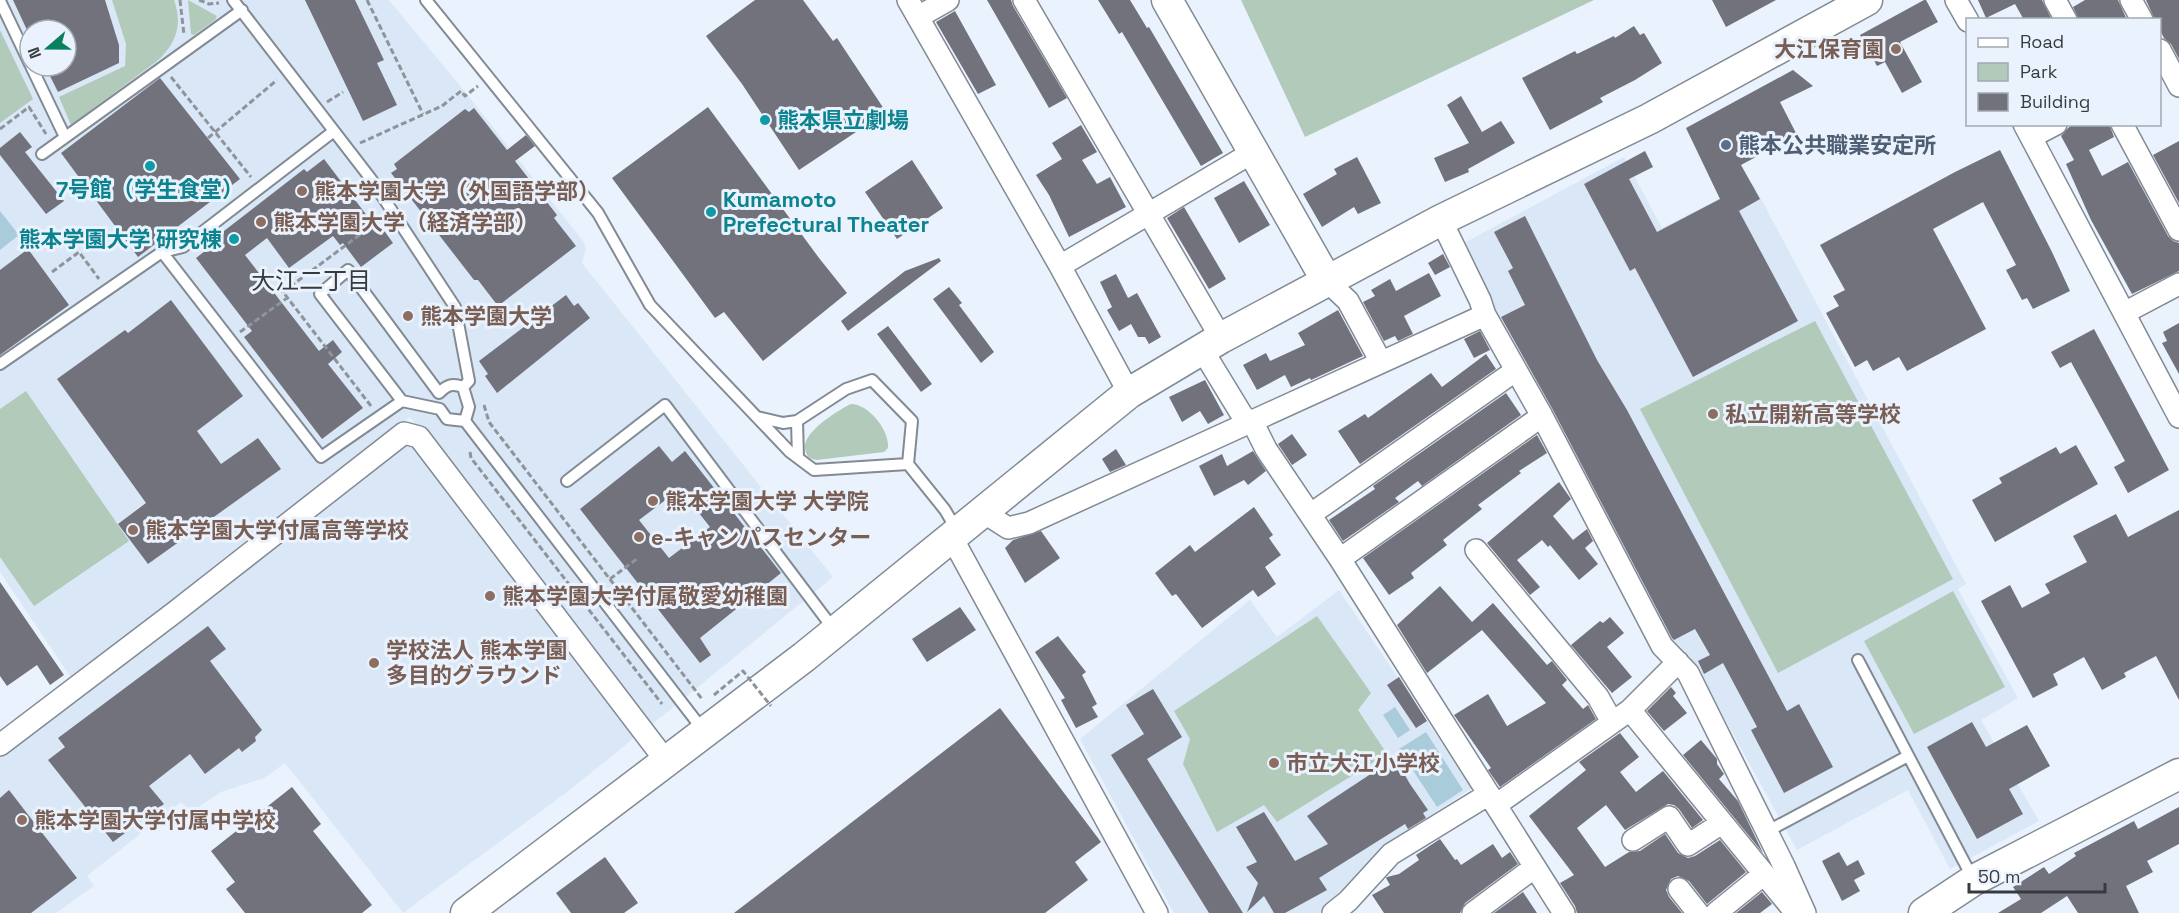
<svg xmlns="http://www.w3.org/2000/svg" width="2179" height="913" font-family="'Space Grotesk','Noto Sans JP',sans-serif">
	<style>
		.built { fill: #d9e7f7; fill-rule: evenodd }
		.green { fill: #b2caba }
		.water { fill: #aaccda }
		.building { fill: #71727c; fill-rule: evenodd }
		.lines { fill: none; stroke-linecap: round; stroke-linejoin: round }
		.lane-casing { stroke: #828a93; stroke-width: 14 }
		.street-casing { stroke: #828a93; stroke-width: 24 }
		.secondary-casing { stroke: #828a93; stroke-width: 33 }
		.path { stroke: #8e949a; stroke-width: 3; stroke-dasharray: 6 3; stroke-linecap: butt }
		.lane { stroke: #fff; stroke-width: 10 }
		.street { stroke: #fff; stroke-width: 21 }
		.secondary { stroke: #fff; stroke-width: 30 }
		.path-bridge { stroke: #8e949a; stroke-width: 3; stroke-dasharray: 6 3; stroke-linecap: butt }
		.education-dot { fill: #8d6e63; stroke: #eaf3fd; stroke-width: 2 }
		.culture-dot { fill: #0f9aa8; stroke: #eaf3fd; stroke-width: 2 }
		.service-dot { fill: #5c6f8a; stroke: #eaf3fd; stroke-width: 2 }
		.labels { text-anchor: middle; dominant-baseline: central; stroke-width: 6; stroke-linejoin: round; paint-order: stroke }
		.education-label { font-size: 22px; font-weight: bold; fill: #785e54; stroke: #eaf3fd; text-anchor: start }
		.culture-label { font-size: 22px; font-weight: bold; fill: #0d838f; stroke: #eaf3fd; text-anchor: start }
		.service-label { font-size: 22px; font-weight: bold; fill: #4e5e75; stroke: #eaf3fd; text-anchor: start }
		.neighbourhood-label { font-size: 24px; fill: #373b3e; stroke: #eaf3fd }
	</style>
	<rect width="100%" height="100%" fill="#eaf3fd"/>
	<path class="built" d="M0 0H389L466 93 583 241 586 248 582 263 833 577 650 726 410 417 207 578 219 593 406 444 412 443 640 733 571 789 403 913 285 763 264 778 221 792 191 812 181 802 87 876 94 886 56 913H0V755L82 694 0 572ZM30 30H66V66H30Z
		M1624 157 1662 228 1752 182 1966 584 1958 589 2018 698 1981 720 2039 821 1950 869 1908 790 1797 850 1695 665 1669 642 1462 244Z
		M1339 590 1472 788 1383 847 1342 895 1320 913H1174L1080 739 1250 600 1277 637Z"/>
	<path class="green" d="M112 0H174C183 25 176 44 157 61L71 125 59 97 125 66 126 44Z
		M188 0 217 16 215 20 194 35 191 34Z
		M1241 0H1594L1305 137Z
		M0 30 33 99 0 123Z
		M1815 321 1953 579 1778 673 1640 409Z
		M26 391 129 541 34 606 0 557V409Z
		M851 404C869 404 890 431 888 448L884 452 817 460C809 459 806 456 805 448 803 432 838 410 851 404Z
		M1953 591 2005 687 1914 734 1864 641Z
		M1317 616 1371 693 1358 710 1387 754 1277 822 1264 805 1217 832 1183 764 1190 739 1174 711Z"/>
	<path class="water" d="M0 211 19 235 0 250Z
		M1395 707 1410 730 1398 738 1383 715Z
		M1426 732 1463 790 1437 807 1399 749Z"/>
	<path class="building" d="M13 0H105L119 45V63L58 92 45 66H66V30H27Z
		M305 0H355L384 60 377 63 397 105 363 121Z
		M755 0H803L833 41 837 38 886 112 799 170 742 84 706 36Z
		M987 0H1011L1013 6 1067 98 1049 108Z
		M1098 0H1130L1147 28 1149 27 1223 153 1201 166 1122 32 1119 34Z
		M1712 0H1776L1726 27Z
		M1924 0H1926L1938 22 1900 42 1922 82 1902 93 1885 62 1877 66 1860 35Z
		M1978 0H2042L2051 18 2024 20 2015 4 1986 18Z
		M2085 0H2118L2127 20H2079L2073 7Z
		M2146 0H2179V59L2171 44 2164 38 2160 30V20H2155Z
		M955 11 996 85 978 94 936 22Z
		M1634 26 1640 35 1644 33 1662 63 1635 80 1600 98 1603 102 1550 130 1522 78 1575 51 1577 54 1614 36 1615 38Z
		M1793 70 1813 86 1780 102 1797 135 1741 165 1760 199 1739 211 1798 321 1693 377 1635 268 1630 271 1584 184 1645 151 1653 167 1629 179 1657 232 1720 199 1686 128Z
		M160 78 240 179 138 257 61 153Z
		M1461 96 1482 132 1501 121 1515 143 1468 169 1469 172 1445 182 1434 158 1469 143 1447 105Z
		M708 107 819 258 847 293 763 361 724 312 715 318 612 178Z
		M474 108 507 150 526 135 535 146 515 161 557 215 554 218 576 246 498 306 478 280H474L391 173 397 169 394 164 465 109 469 112Z
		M2074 124H2109L2114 137 2089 150 2102 176 2128 162 2168 236 2173 241 2179 243V271L2132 294 2091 220 2066 164 2074 160 2061 136 2068 128Z
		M1081 125 1097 152 1082 160 1097 184 1110 177 1126 207 1069 237 1049 195 1036 175 1062 159 1052 143Z
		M20 132 32 147 25 152 64 201 46 214 0 155V148Z
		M2179 141V203L2153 155Z
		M2000 150 2052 252 2070 291 2033 309 2027 298 2022 300 2006 270 2016 265 1983 202 1933 229 1986 329 1907 371 1899 357 1873 371 1867 360 1855 367 1826 313 1839 306 1833 296 1845 290 1820 245 1955 172Z
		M1357 157 1381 203 1358 214 1354 207 1322 227 1303 194 1337 174 1334 169Z
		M324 159 374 225 378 222 393 243 361 267 343 243 340 245 333 236 289 268 267 238 245 255 319 351 333 340 342 352 328 364 363 408 322 439 244 337 252 331 196 258 214 244 211 241 304 169 307 172Z
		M912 160 943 208 897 239 865 192Z
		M1244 181 1270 225 1239 243 1214 198Z
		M1184 207 1226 279 1209 289 1167 218Z
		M1525 216 1597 360 1627 410 1787 711 1799 704 1833 767 1784 793 1751 730 1757 727 1723 663 1704 674 1698 661 1710 655 1695 629 1674 640 1672 638 1553 410 1501 317 1525 305 1508 271 1513 268 1494 232Z
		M28 249 69 305 0 355V270Z
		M1443 254 1450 267 1435 275 1428 263Z
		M939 258 941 261 848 331 841 321 905 271Z
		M1429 273 1441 296 1404 316 1413 334 1398 341 1395 336 1384 341 1363 302 1375 296 1371 290 1390 279 1396 291Z
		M1116 274 1128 298 1137 293 1161 337 1149 344 1145 337H1138L1131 324 1119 331 1107 310 1112 307 1100 282Z
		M949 287 962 303 959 305 994 352 981 363 933 299Z
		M566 295 574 306 578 303 590 318 497 393 485 376 488 374 479 361Z
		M171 300 243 396 197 431 221 464 258 438 281 469 148 564 118 524 146 503 57 379 125 330 128 333Z
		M1338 310 1363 356 1311 380 1310 378 1291 387 1285 375 1257 390 1243 365 1266 353 1270 361 1305 345 1298 333Z
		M2179 323V374L2162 343 2167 341 2163 332Z
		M888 326 932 384 921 392 877 334Z
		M2094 329 2169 470 2128 493 2114 467 2125 461 2071 362 2060 368 2051 352Z
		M1480 331 1490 350 1474 358 1464 339Z
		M1486 354 1496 369 1360 464 1338 431 1365 414 1368 418 1431 373 1442 387Z
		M1205 380 1224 415 1208 424 1200 411 1182 422 1169 397Z
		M1506 393 1521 415 1422 486 1418 481 1395 498 1399 502 1343 541 1329 520 1375 489 1373 486Z
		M1292 434 1307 455 1292 465 1278 444Z
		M1537 435 1547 453 1519 471 1521 473 1478 505 1482 509 1443 540 1447 545 1411 573 1414 578 1389 595 1363 558Z
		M2076 445 2098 484 1995 542 1972 500 2002 483 1999 478 2056 447 2060 454Z
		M659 446 672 462 685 451 781 573 700 638 711 655 700 663 580 509ZM680 489 710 527 669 558 639 520Z
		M1116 449 1126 465 1110 472 1102 459Z
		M1253 451 1266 471 1248 485 1244 480 1214 496 1199 466 1222 454 1227 466Z
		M1559 482 1571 499 1553 516 1573 540 1587 529 1593 541 1585 548 1598 564 1579 580 1550 545 1548 547 1542 540 1517 560 1540 587 1530 595 1487 543Z
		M1254 507 1273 535 1269 538 1281 555 1265 567 1276 584 1258 597 1253 590 1202 628 1176 594 1172 596 1155 573 1190 545 1195 552Z
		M2179 510V700L2156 656 2124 673 2126 677 2102 690 2084 657 2053 674 2058 685 2033 698 1981 601 2010 585 2022 608 2050 593 2045 584 2087 562 2073 536 2116 514 2128 537Z
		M1041 531 1060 558 1025 583 1005 548 1013 540Z
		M0 582 64 675 50 685 37 665 7 686 0 676Z
		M1440 586 1472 622 1493 603 1547 665 1552 661 1567 680 1562 685 1583 709 1588 705 1596 719 1500 787 1488 770 1491 768 1454 715 1488 694 1507 726 1546 703 1482 630 1427 673 1397 625Z
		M960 607 976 630 927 662 912 639Z
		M1610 617 1624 633 1607 647 1632 677 1612 693 1571 645 1600 621 1603 623Z
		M208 626 226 649 210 661 262 730 255 737 256 741 242 752 239 748 205 774 190 754 149 786 164 804 113 842 48 760 65 747 58 738Z
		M1058 636 1086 672 1082 675 1097 704 1092 707 1098 717 1076 728 1061 700 1065 698 1035 652Z
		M1399 677 1427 721 1416 728 1387 685Z
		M1671 687 1676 693 1673 696 1687 713 1664 731 1647 711Z
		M1153 689 1182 737 1147 759 1243 913H1209L1111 755 1144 734 1126 705Z
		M1000 708 1101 842 1075 862 1088 880 1045 913H734Z
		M1972 722 1986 747 2027 725 2050 766 2009 789 2023 814 1977 839 1927 747Z
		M1620 733 1639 757 1620 772 1636 792 1663 771 1703 820 1692 828 1679 809 1674 805 1668 804 1625 830 1606 805 1577 828 1605 867 1629 852 1640 851 1665 834 1678 853 1688 858 1695 856 1720 840 1746 872 1707 904 1689 881 1678 876 1671 879 1666 890 1669 897 1682 913H1577L1575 906 1560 883 1574 875 1529 816 1586 770 1579 762Z
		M1701 740 1717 759V764L1724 774 1719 779 1738 801 1763 853 1683 755Z
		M1395 758 1410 784 1428 810 1423 813 1426 818 1408 829 1405 824 1319 878 1327 890 1285 913H1274L1264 896 1247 912 1258 883 1246 867 1257 862 1236 827 1264 812 1295 861 1328 844 1307 816Z
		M292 787 321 824 313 831 372 905 362 913H245L226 889 235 882 211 851Z
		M9 790 77 878 31 913H0V798Z
		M2179 807V844L2147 861 2153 872 2126 886 2139 913H2078L2067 896 2041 913H1998L2021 899 2013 887 2044 867 2049 874 2076 856 2074 853 2134 821 2138 829Z
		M1440 839 1455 860 1457 859 1461 865 1493 844 1502 858 1510 852 1518 864 1465 903 1460 913H1384L1372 895 1390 885 1386 878 1387 877 1399 874 1419 860 1416 855Z
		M1839 852 1847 866 1858 860 1865 874 1854 880 1860 891 1842 901 1822 861Z
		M605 857 638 903 624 913H571L556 893Z
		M1523 892 1537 913H1494Z
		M1762 892 1772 904 1760 913H1736Z"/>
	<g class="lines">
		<g class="lane-casing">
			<path id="lane" d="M233 0 371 179 455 307 469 381 463 387C452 383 447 385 439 393L348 270 320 294 402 401 440 409 447 419 465 421 703 730
				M426 0 598 213 650 305 790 452 814 470 908 464
				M0 1 30 64
				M31 66 65 137
				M42 154 242 10
				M162 252 321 457 402 401
				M0 364 162 252 183 247 334 131
				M463 387 469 407 465 421
				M757 417 783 423 797 421 846 389 872 380 912 421 908 464 945 510 952 522 951 530
				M797 421 798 458
				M567 481 665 405 835 631
				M1858 660 1972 877
				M1766 832 1908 756"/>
		</g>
		<g class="street-casing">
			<path id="street" d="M908 0 1060 266 1129 393
				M1024 0 1221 338
				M1956 0 1968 21
				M2055 0 2066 20
				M2131 0 2142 20
				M918 17 948 0
				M2160 50 2179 86
				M2024 124 2179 417
				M2122 124 2179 230
				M2031 137 2056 124
				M1441 220 1480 300 1485 315 1542 416 1662 646 1688 673 1784 866 1805 913
				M1060 266 1255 151
				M1327 281 1348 301 1381 362
				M2124 313 2179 284
				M1203 351 1242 415 1256 429 1266 449 1340 559 1564 913
				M983 512 1008 528 1029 523 1485 315
				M1311 514 1515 371
				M951 536 1157 913
				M1476 550 1598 697 1612 722
				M1340 559 1542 416
				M1630 710 1796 913
				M0 745 175 612 404 433 419 437 666 761
				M1496 805 1630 710 1678 662
				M1633 840 1669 817 1688 845 1722 823
				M1679 889 1698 913
				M1333 913 1348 901 1391 854 1489 794
				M1473 913 1535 867
				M1716 913 1764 874"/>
		</g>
		<g class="secondary-casing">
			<path id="secondary" d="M1167 0 1327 281
				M466 913 804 657 1129 393 1221 338 1441 220 1649 119 1867 0
				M1924 913 1974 880 2179 774"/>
		</g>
		<path class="path" d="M180 0 184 35
			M199 0 209 4 219 3
			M367 0 423 114
			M171 77 251 177
			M327 102 343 92
			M0 129 29 107 46 134
			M208 138 277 80
			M360 143 442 106 461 91 465 96 478 86
			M52 272 79 252 99 279
			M240 332 287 298
			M484 405 489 422 702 699
			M371 406 283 292 381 219
			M470 452 471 458 662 704
			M610 579 638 558"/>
		<use href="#lane" class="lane"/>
		<use href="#street" class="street"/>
		<use href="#secondary" class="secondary"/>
		<path class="path-bridge" d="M714 695 743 671 771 706"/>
	</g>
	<g class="education-dot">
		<circle cx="1896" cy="49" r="6"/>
		<circle cx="302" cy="191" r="6"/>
		<circle cx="261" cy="222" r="6"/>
		<circle cx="408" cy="316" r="6"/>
		<circle cx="1713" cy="414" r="6"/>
		<circle cx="653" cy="501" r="6"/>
		<circle cx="133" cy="530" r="6"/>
		<circle cx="639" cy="537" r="6"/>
		<circle cx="490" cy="596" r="6"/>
		<circle cx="374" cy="663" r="6"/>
		<circle cx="1274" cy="763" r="6"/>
		<circle cx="22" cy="820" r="6"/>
	</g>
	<g class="culture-dot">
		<circle cx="765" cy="120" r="6"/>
		<circle cx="150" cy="166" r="6"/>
		<circle cx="711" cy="212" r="6"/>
		<circle cx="234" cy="239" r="6"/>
	</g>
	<circle class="service-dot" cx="1726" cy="145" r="6"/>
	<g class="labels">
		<g class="education-label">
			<text x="1884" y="49" text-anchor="end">大江保育園</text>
			<text x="314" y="191">熊本学園大学（外国語学部）</text>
			<text x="273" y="222">熊本学園大学（経済学部）</text>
			<text x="420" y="316">熊本学園大学</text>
			<text x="1725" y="414">私立開新高等学校</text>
			<text x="665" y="501">熊本学園大学 大学院</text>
			<text x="145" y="530">熊本学園大学付属高等学校</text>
			<text x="651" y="537">e-キャンパスセンター</text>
			<text x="502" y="596">熊本学園大学付属敬愛幼稚園</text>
			<text x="386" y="650">学校法人 熊本学園<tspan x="386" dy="25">多目的グラウンド</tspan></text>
			<text x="1286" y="763">市立大江小学校</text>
			<text x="34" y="820">熊本学園大学付属中学校</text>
		</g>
		<g class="culture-label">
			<text x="777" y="120">熊本県立劇場</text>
			<text x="150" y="189" text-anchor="middle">7号館（学生食堂）</text>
			<text x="723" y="199">Kumamoto<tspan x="723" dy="25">Prefectural Theater</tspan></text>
			<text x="222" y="239" text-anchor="end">熊本学園大学 研究棟</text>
		</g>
		<g class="service-label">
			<text x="1738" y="145">熊本公共職業安定所</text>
		</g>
		<g class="neighbourhood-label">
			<text x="311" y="280">大江二丁目</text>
		</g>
	</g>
	<rect x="1966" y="18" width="195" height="108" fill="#eaf3fd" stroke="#a2a9b1" stroke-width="1.5"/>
	<rect x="1978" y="38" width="30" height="9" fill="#ffffff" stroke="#a2a9b1" stroke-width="1.5"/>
	<text x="2020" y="48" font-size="18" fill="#373b3e">Road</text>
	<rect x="1978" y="63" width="30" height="18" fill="#b2caba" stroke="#a2a9b1" stroke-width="1.5"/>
	<text x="2020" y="78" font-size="18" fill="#373b3e">Park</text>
	<rect x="1978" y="93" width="30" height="18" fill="#71727c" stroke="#a2a9b1" stroke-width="1.5"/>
	<text x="2020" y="108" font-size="18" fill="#373b3e">Building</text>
	<g transform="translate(48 48) rotate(250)"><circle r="28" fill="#eaf3fd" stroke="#a2a9b1" stroke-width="1.5"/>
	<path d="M0-4.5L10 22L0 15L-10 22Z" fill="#09805e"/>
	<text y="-9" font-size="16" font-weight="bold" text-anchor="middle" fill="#373b3e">N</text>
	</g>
	<path d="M1969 883v9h136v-9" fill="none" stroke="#373b3e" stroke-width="3"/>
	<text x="1978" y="883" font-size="18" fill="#373b3e" stroke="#eaf3fd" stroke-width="4.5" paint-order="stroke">50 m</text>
</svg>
